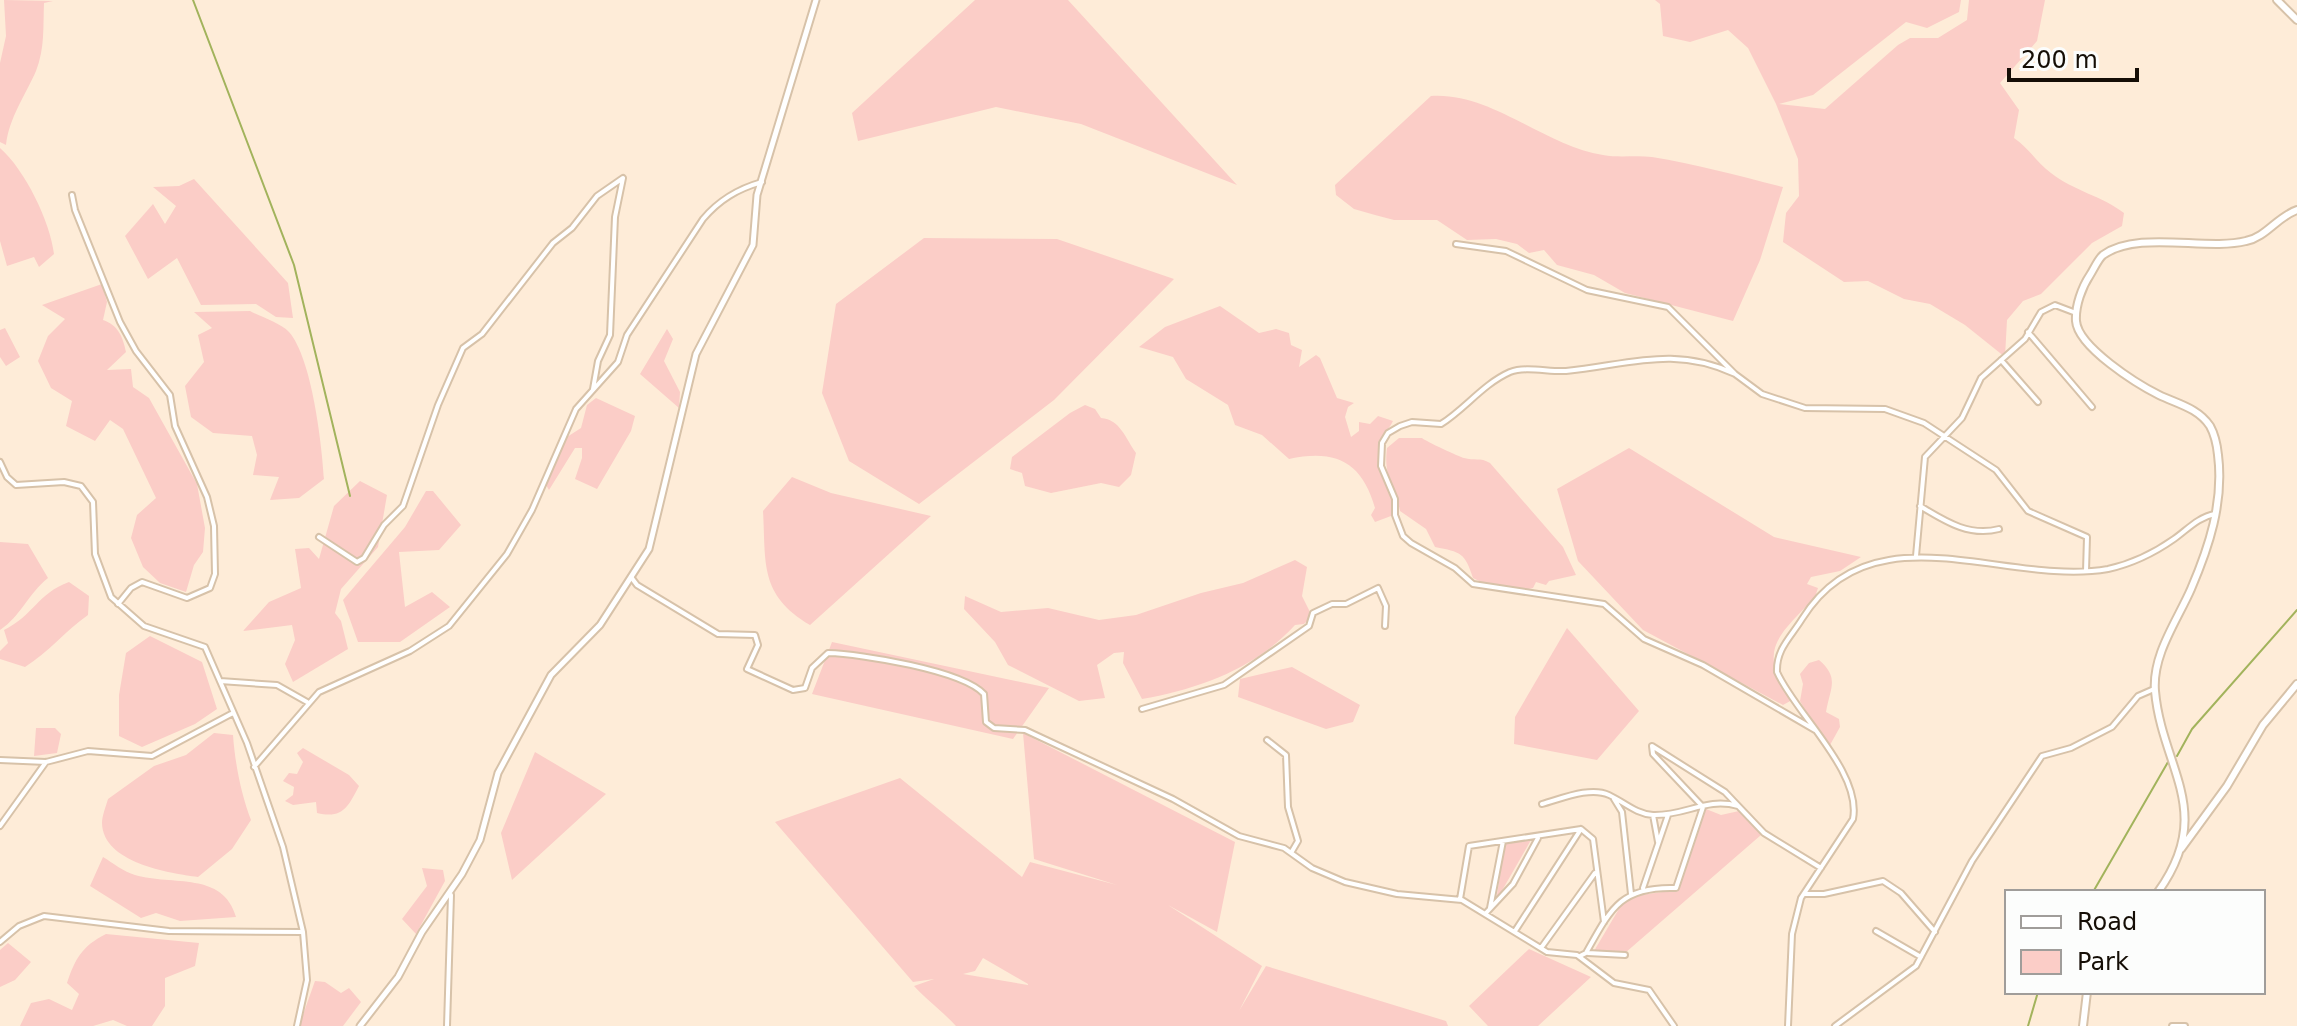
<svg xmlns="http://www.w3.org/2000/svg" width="2297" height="1026" font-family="'DejaVu Sans',sans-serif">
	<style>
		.green { fill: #fbcdc7; fill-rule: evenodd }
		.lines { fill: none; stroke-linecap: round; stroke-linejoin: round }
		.stream { stroke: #a2b35c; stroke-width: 2 }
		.minor-casing { stroke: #d7c2a9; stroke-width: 8 }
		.tertiary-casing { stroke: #d7c2a9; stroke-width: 9 }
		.secondary-casing { stroke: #d7c2a9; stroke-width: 10 }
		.minor { stroke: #fff; stroke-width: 4 }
		.tertiary { stroke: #fff; stroke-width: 5 }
		.secondary { stroke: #fff; stroke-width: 6 }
	</style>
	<rect width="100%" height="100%" fill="#feecd8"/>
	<path class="green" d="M4 0 53 1 44 3C43 27 45 48 36 71 25 96 9 118 6 145L0 142V63L6 36Z
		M975 0H1068L1237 185 1081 124 996 107 858 141 852 113Z
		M1655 0H1961L1959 12 1927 28 1906 22 1813 95 1779 104 1825 109 1898 45 1910 38H1938L1967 20 1969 0H2045L2037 41 2000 83 2019 110 2014 138C2029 148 2037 163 2051 173 2074 191 2102 196 2124 213L2122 226 2092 243 2041 294 2023 301 2007 320 2005 357 1965 325 1930 304 1904 299 1868 281 1844 282 1783 242 1786 213 1799 196 1798 159 1776 104 1748 48 1728 30 1690 42 1663 36 1660 4Z
		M1431 96C1492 92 1544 146 1603 155 1619 158 1636 155 1652 157 1696 164 1739 176 1783 187L1760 260 1733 321 1625 293 1594 275 1557 265 1544 250 1529 253 1517 244 1496 239 1467 240 1437 220H1394L1375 215 1354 209 1336 195 1335 185Z
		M0 148C25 170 50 221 54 254L39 267 34 257 7 266 0 241Z
		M194 179 288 283 293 318 276 317 256 304 201 305 177 258 148 279 125 236 153 204 165 224 176 206 153 187 179 186Z
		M924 238 1057 239 1174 279 1054 400 919 504 849 461 822 393 836 304Z
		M102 284 107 302 103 320C118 325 123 337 126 352L107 370 131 369 133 387 149 398 197 484 205 528 203 552 194 565 186 592 160 583 143 567 131 538 137 515 156 498 123 429 110 420 95 441 66 426 72 401 51 388 38 361 48 336 65 319 42 305Z
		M1220 306 1259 333 1276 329 1289 333 1291 345 1302 350 1299 367 1316 355 1320 358 1337 398 1354 403 1348 407 1345 417 1351 437 1359 431V422L1370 424 1378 416 1393 421C1390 428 1382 434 1380 443 1373 470 1400 492 1391 516L1375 522 1371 515 1375 508C1362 462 1336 449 1289 459L1262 435 1235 425 1228 405 1186 379 1173 357 1139 347 1165 327Z
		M250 311C261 317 281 323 289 332 312 358 322 445 324 479L299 498 270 500 279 477 253 475 257 455 252 436 213 433 191 417 185 386 204 362 198 335 212 328 194 312Z
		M5 328 20 357 6 366 0 357V330Z
		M667 329 673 339 664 361 680 392 679 408 640 374Z
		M596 398 635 416 631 431 597 489 575 479 582 458V448H575L549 490 546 485 567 437 581 428 587 405Z
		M1085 405 1095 409 1101 418C1120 419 1126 439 1136 453L1131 475 1119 487 1101 483 1051 493 1025 486 1022 473 1010 469 1012 457 1070 413Z
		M1399 438H1422C1425 441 1460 457 1464 458 1474 461 1480 457 1490 463L1563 547 1576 575 1549 581 1546 585 1536 582 1533 588C1513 593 1491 587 1473 578 1465 553 1461 552 1435 547L1426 529 1400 511C1396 484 1383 480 1387 448Z
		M1629 448 1774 537 1861 557 1840 571 1811 577 1807 584 1818 588 1815 597C1778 637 1756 649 1792 700L1783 705 1643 630 1578 561 1557 489Z
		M792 477 831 493 931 516 810 625C759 595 766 563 763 511Z
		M360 481 387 495 378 547 341 589 335 613 341 621 348 649 293 682 285 664 295 640 292 625 243 631 269 602 301 588 295 549 309 548 319 559 334 506Z
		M426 491H433L461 525 439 550 399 552 405 607 432 592 450 607 400 642H358L343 600 405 527Z
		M0 542 28 544 48 578C28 594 21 616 0 630Z
		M1295 560 1307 567 1302 596 1312 616 1304 624 1295 625C1255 669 1198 689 1142 699L1123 663 1124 652 1114 653 1097 665 1105 698 1079 701 1008 665 995 642 964 609 965 596 1001 612 1048 608 1099 620 1136 615 1201 593 1243 583Z
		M69 582 89 596 88 615C65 631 49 652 25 667L0 659V651L8 643 4 630C33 616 38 593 69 582Z
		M1567 628 1639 711 1597 760 1514 744 1515 717Z
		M150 636 202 662 217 709 195 724 142 747 119 736V695L126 653Z
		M832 642 1049 688 1013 739 812 694Z
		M1819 660C1840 678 1830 688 1826 712L1839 719 1840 727 1830 745 1821 737 1800 701 1803 684 1800 674 1809 663Z
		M1292 667 1360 705 1353 722 1326 729 1238 697 1240 679Z
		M36 728H55L61 734 57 753 34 756Z
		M214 733 233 735C235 763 241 794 251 820L232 849 198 877C169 873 103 863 102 823 102 816 106 806 108 799L154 766 186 755Z
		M1023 733 1235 842 1217 932 1168 905 1262 966 1239 1011 1266 966 1446 1021 1448 1026H956C942 1011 929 1002 914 986L934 979 913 982 775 822 900 778 1022 877 1030 862 1117 885 1034 859ZM983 958 1028 984V985L963 974 975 971Z
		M303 748 349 775 359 786C348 807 343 819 317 813L316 802 293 805 285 801 293 795 294 787 283 781 289 773 297 774 303 762 297 753Z
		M535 752 606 794 512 880 501 833Z
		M1706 809 1721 815 1739 811 1761 835 1625 953 1594 951 1626 897 1677 890Z
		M1531 840 1496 901 1505 843Z
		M103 857C113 863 124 872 135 875 173 886 223 871 236 917L180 921 156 913 141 918 90 886Z
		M422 868 443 870 445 881 416 934 402 919 427 886Z
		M106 934 199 943 195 966 165 978V1006L152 1026H127L113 1020 93 1026H20L31 1003 49 999 72 1010 79 994 67 983C75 959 82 946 106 934Z
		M8 943 31 962 15 980 0 987V950Z
		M1529 949 1591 977 1538 1026H1488L1469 1006Z
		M315 981 325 982 341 993 349 988 361 1002 343 1026H299Z"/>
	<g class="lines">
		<path class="stream" d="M193 0 294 265 350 496
			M2177 756 2192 729 2297 610
			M2093 892 2168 762
			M2028 1026 2038 992"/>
		<g class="minor-casing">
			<path id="minor" d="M72 195 75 210 120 322 136 351 170 395 175 426 207 497 214 526 215 574 210 588 187 598 142 582 131 588 118 604
				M1456 244 1506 251 1587 290 1668 307 1735 374 1762 394 1805 408 1885 409 1924 423 1996 470 2028 511 2087 537 2086 571
				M2028 332 2092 407
				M2001 360 2038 402
				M1735 374C1674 345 1628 365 1566 371 1548 372 1526 366 1510 372 1483 384 1465 409 1441 424L1412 422 1400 426 1388 433 1382 443 1381 466 1395 499V515L1403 536 1411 543 1455 568 1473 584 1604 604 1644 639 1703 665 1815 730
				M0 462 7 477 16 485 64 482 81 486 93 502 95 554 111 597 144 626 205 647 247 743 283 847 303 932 307 980 297 1026
				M1920 506C1945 521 1969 537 1999 529
				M319 537 357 562 364 558 384 525 403 506 438 405 463 348 482 334 553 243 572 228 597 196 623 178 615 217 610 335 598 361 593 389
				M1916 556 1925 457 1962 418 1981 378 2025 339 2041 312 2055 305 2076 313
				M631 577 637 585 718 634 755 635 758 645 747 669 793 690 805 688 812 668 828 653C861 654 962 670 984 694L986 722 994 728 1025 730 1173 799 1239 836 1284 848 1312 868 1345 882 1397 894 1462 900 1547 952 1577 955 1614 983 1649 990 1674 1026
				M220 681 277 685 307 702
				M1142 709 1224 685 1309 626 1313 613 1332 604H1346L1378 588 1386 606 1385 626
				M1267 740 1286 755 1288 807 1298 841 1291 853
				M0 760 46 762 88 751 152 756 231 714
				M254 767 319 692 410 651 449 626 507 554 532 510 576 409 618 362 627 335 703 219C719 200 737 189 762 182
				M1614 799 1622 812 1631 894
				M1542 804C1561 799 1590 786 1609 795 1624 802 1636 814 1653 815 1686 816 1706 797 1738 806
				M1653 815 1658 842
				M0 826 46 762
				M1643 888 1668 815
				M1805 894H1824L1883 881 1901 893 1935 932
				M1460 899 1469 846 1581 829 1593 839 1604 922
				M1490 908 1503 841
				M1486 913 1513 884 1538 838
				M1515 931 1581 829
				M1876 931 1921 957
				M0 942 19 926 44 916 169 931 303 932
				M1541 948 1595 873
				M1588 953 1625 955
				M1580 956 1586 953C1611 908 1621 886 1676 888L1703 807 1653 754 1652 746 1725 792 1764 833 1821 868
				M447 1026 451 895
				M1788 1026 1792 934 1801 898 1853 819C1862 772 1795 713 1777 672 1776 649 1791 637 1802 619 1872 506 2006 587 2108 569 2131 564 2154 553 2174 539 2187 530 2198 517 2215 514
				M1835 1026 1916 966 1972 861 2042 756 2071 748 2112 727 2138 696 2154 689
				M2172 1026H2185"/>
		</g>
		<g class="tertiary-casing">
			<path id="tertiary" d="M360 1026 398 977 422 932 462 874 480 840 498 773 551 675 600 625 649 549 696 354 753 245 757 195 816 0"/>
		</g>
		<g class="secondary-casing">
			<path id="secondary" d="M2277 0 2297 20
				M2181 849 2227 786 2263 725 2297 684
				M2158 892C2216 811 2162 769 2155 691 2152 655 2177 621 2191 589 2209 547 2224 502 2218 455 2217 445 2215 435 2210 426 2198 408 2178 404 2159 395 2137 384 2078 347 2076 321 2075 306 2082 287 2090 275 2094 269 2098 259 2103 255 2138 230 2206 251 2246 241 2266 237 2277 217 2297 210
				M2083 1026 2087 992"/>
		</g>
		<use href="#minor" class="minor"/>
		<use href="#tertiary" class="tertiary"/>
		<use href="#secondary" class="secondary"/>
	</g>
	<rect x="2005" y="890" width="260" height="104" fill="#fcfdfc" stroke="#a09d9a" stroke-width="2"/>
	<rect x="2021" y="916" width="40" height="12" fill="#ffffff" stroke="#a09d9a" stroke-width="2"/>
	<text x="2077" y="930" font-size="24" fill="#150e06">Road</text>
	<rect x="2021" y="950" width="40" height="24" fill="#fbcdc7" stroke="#a09d9a" stroke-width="2"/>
	<text x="2077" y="970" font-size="24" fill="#150e06">Park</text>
	<path d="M2009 68v12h128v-12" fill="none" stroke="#150e06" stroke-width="4"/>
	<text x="2021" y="68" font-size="24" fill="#150e06" stroke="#fcfdfc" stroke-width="6" paint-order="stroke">200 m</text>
</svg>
